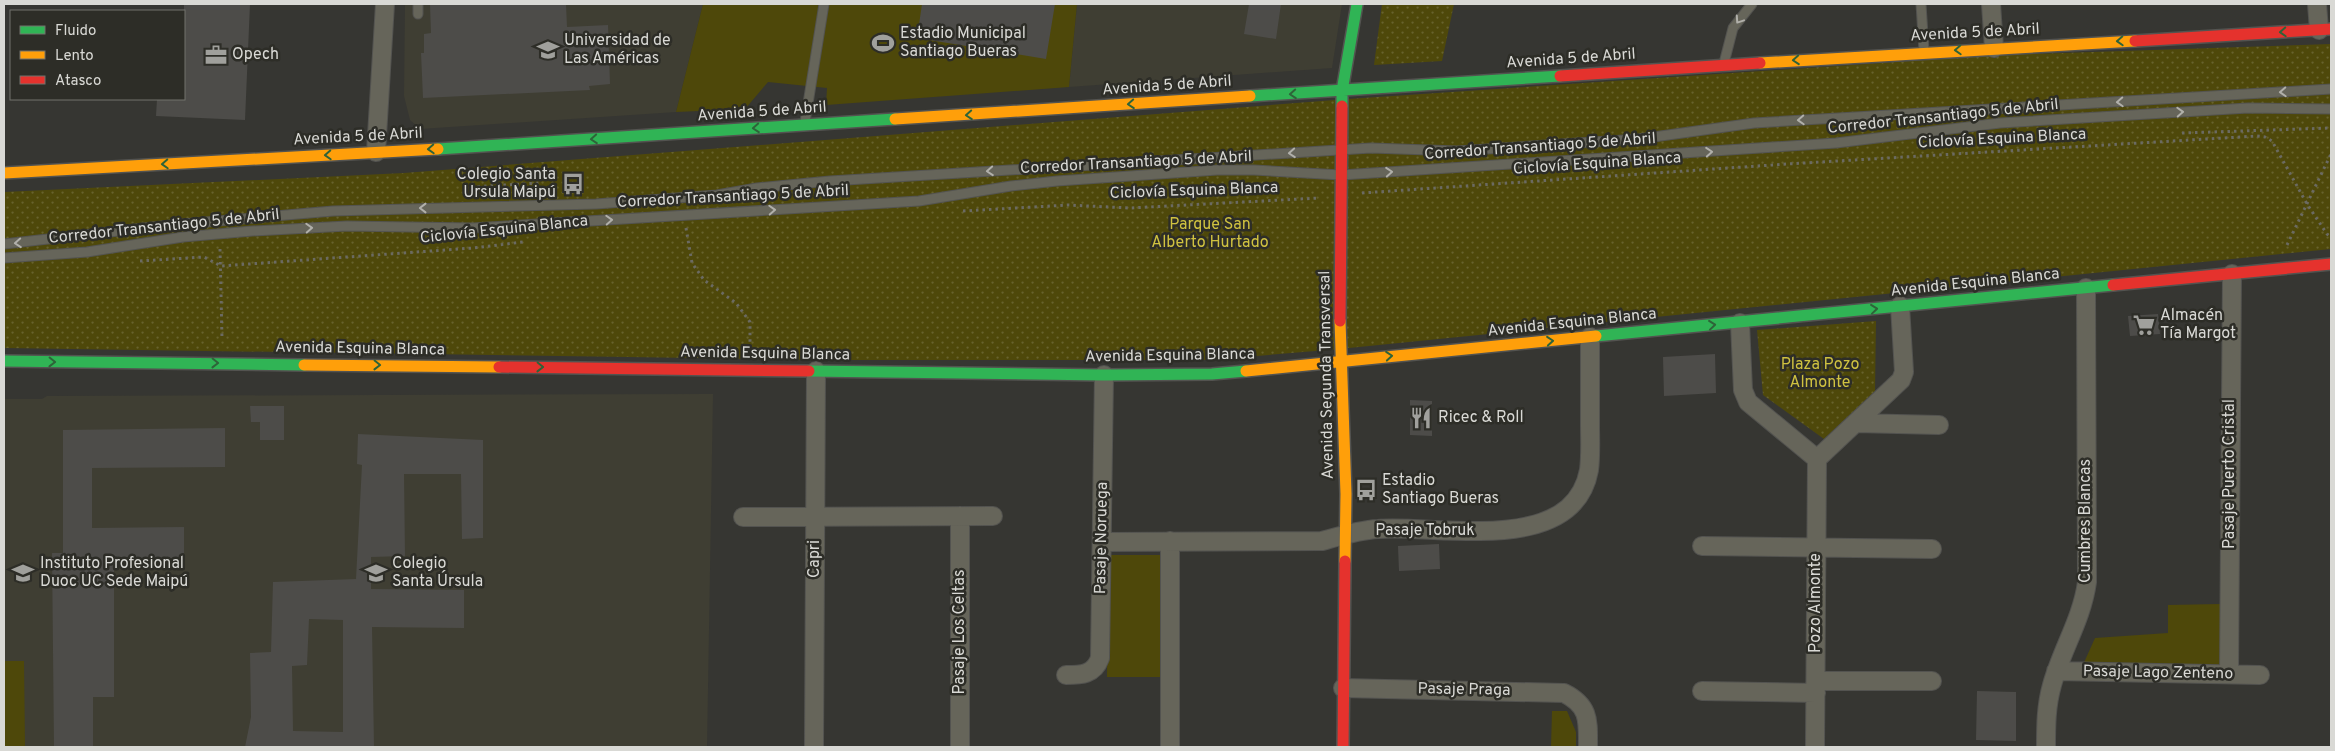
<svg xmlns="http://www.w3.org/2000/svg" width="2335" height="751" font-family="Overpass,sans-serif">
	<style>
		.built { fill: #3f3e33 }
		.green { fill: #4e480a }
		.park { fill: url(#park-dots) }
		.building { fill: #4d4c49; fill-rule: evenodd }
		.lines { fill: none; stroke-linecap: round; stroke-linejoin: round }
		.lane-casing { stroke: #535350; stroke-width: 11 }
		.street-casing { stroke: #535350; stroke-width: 20 }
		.fast-casing { stroke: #535350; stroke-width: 14 }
		.slow-casing { stroke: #535350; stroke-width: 14 }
		.jam-casing { stroke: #535350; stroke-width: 14 }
		.path { stroke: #6b6a62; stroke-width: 3; stroke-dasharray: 2.5 4; stroke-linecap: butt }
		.lane { stroke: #66655a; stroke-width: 9 }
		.street { stroke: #66655a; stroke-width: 18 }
		.fast { stroke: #30b455; stroke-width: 11 }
		.slow { stroke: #ff9f0a; stroke-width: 11 }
		.jam { stroke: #e5322d; stroke-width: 11 }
		.oneway { stroke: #b1b0aa }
		.oneway2 { stroke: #2e6339 }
		.labels { text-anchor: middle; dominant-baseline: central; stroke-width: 5; stroke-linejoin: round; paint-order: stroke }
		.street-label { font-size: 16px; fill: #d9d9d5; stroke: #2d2d27 }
		.poi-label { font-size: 16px; fill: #d9d9d5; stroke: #2d2d27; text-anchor: start }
		.park-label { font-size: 16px; fill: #d0c240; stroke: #2d2d27 }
	</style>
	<defs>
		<pattern id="park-dots" width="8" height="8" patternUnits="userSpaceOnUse" patternTransform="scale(1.25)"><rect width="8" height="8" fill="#4e480a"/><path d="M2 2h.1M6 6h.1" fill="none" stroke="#67622d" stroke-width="1.8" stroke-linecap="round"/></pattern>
	</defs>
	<rect width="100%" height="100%" fill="#363632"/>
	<path class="built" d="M405 4H703L676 112 420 129 410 120 404 96Z
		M1077 4H1342L1332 68 1069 87Z
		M713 394 707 747H4V399H42L47 396Z"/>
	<path class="green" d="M703 4H1077L1069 87 826 105 827 88 768 82 745 109 676 112Z
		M1108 555H1163L1162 677H1107Z
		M2220 604V666L2082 667 2095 638 2168 633V605Z
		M4 661H24L25 747H4Z
		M1552 711H1567L1576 732V747H1551Z"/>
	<path class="park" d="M1382 4H1454L1442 61 1374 65Z
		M2331 44V249L1339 349 1208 360H837L4 348V192L404 173 1348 99 2000 55Z
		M1876 321 1875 391 1824 439 1763 395 1757 330Z"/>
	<path class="building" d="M184 4H250L245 120 156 116 157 99H184Z
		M430 4H566L567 27 608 25 610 84 589 86 590 90 423 98 421 53H424V34L431 33Z
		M922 4H1055L1046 59 917 38Z
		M1249 4H1281L1276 39 1244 34Z
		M2158 314 2160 334 2130 336 2128 316Z
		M1715 354 1716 393 1664 396 1663 357Z
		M1410 400 1432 401V436L1410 435Z
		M250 406H284V440H260V422H251Z
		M225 428V467L92 468V528L184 527V565H114V697H93V747H54L52 553H63V430Z
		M358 434 483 440V538L462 539 461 474H404L405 556 371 557V589L464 590V628L372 627 374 747H245L251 717 250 653 271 652 273 582 356 579 362 465 357 464ZM309 619 343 620V732L293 731 292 666 307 665Z
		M1439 544 1440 569 1399 571 1398 546Z
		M1977 691 2016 692V741L1976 740Z"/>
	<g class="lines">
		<g class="lane-casing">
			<path id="lane" d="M418 4V14
				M1921 4 1924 51
				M1724 63 1733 28 1752 4
				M805 122 824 4
				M4 244 171 225 333 211 596 204 717 195 757 188 830 181 1371 148 1457 151 1639 139 1754 123 2331 89
				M4 258 87 252 183 237 252 231 347 226 473 228 919 201 1011 186 1057 181 1217 170H1254L1341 175 1836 143 2000 123 2248 108 2331 109"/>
		</g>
		<g class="street-casing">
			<path id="street" d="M1991 4 1994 48
				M2317 4 2319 30
				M376 152 385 4
				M1740 323 1743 390 1748 402 1817 459
				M1856 423 1939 425
				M960 516V747
				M743 517 993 516
				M1102 542 1322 541C1340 536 1359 530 1378 529 1438 524 1573 557 1589 470 1591 455 1590 439 1590 424 1590 395 1590 366 1590 337
				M1702 546 1932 549
				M2056 671 2260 675
				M2229 674 2232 274
				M1066 675C1081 675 1094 675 1100 658L1104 375
				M1816 681H1932
				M1343 688 1564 693C1590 706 1588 721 1588 747
				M1702 691 1816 693
				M814 747 816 371
				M1170 747V541
				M1815 747 1817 459 1901 380 1904 372 1900 306
				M2046 747C2046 726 2046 706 2052 685 2062 649 2082 619 2087 582L2086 288"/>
		</g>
		<g class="fast-casing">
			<path id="fast" d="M1250 96 1560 76
				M1342 106V91L1357 4
				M438 149 895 119
				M1596 336 2113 285
				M4 361 304 365
				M809 371 1104 375 1212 374 1246 371"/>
		</g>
		<g class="slow-casing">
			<path id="slow" d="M1760 63 2135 41
				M895 119 1250 96
				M4 173 438 149
				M1340 321 1346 494 1345 561
				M304 365 499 367
				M1246 371 1596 336"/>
		</g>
		<g class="jam-casing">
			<path id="jam" d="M2135 41 2331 29
				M1560 76 1760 63
				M2113 285 2331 264
				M1340 321 1342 106
				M499 367 809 371
				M1343 747 1345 561"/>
		</g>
		<path class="path" d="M2182 133 2331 128
			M471 187 540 183
			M1362 193 1787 164 2257 136 2265 137 2272 141 2307 204 2327 234 2331 237
			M963 211 1068 205 1130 208 1319 198
			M686 228 692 263 704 280 736 303 750 322V347
			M2287 245 2331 154
			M220 249 222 339
			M140 261 204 257 221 266 473 248 523 242"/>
		<use href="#lane" class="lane"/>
		<use href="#street" class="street"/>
		<use href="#fast" class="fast"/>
		<use href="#slow" class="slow"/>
		<use href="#jam" class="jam"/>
	</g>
	<defs><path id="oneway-chevron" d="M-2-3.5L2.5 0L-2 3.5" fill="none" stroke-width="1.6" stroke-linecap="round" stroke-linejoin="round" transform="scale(1.25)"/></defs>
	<g class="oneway">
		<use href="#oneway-chevron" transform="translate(1739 20) rotate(124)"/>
		<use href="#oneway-chevron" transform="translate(2283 92) rotate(177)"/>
		<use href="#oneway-chevron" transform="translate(2120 102) rotate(177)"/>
		<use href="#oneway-chevron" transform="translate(2180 112) rotate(-3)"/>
		<use href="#oneway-chevron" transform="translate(1801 120) rotate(177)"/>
		<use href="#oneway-chevron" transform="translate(1709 152) rotate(-4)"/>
		<use href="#oneway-chevron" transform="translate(1292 153) rotate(176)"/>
		<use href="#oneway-chevron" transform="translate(990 171) rotate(176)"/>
		<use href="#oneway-chevron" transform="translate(1389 172) rotate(-4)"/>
		<use href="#oneway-chevron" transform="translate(423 208) rotate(180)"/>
		<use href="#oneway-chevron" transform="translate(772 210) rotate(-3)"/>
		<use href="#oneway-chevron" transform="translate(609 220) rotate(-3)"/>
		<use href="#oneway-chevron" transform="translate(309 228) rotate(-3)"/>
		<use href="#oneway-chevron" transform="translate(18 243) rotate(176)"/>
	</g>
	<g class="oneway2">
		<use href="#oneway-chevron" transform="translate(2283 32) rotate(177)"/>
		<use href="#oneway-chevron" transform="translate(2120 41) rotate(177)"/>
		<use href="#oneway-chevron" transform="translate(1958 50) rotate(177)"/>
		<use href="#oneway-chevron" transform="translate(1796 60) rotate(176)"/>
		<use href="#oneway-chevron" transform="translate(1293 94) rotate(176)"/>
		<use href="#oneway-chevron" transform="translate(1131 104) rotate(176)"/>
		<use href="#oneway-chevron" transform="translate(969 115) rotate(176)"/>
		<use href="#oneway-chevron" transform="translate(756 128) rotate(176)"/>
		<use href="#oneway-chevron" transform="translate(594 139) rotate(176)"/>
		<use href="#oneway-chevron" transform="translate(431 149) rotate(177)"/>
		<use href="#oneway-chevron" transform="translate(328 155) rotate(177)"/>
		<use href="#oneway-chevron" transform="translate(165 164) rotate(177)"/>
		<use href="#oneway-chevron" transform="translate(1874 309) rotate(-6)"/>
		<use href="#oneway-chevron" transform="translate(1712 325) rotate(-6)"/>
		<use href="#oneway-chevron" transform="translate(1550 341) rotate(-5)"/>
		<use href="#oneway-chevron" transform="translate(1389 356) rotate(-5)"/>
		<use href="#oneway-chevron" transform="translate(52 362) rotate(1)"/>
		<use href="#oneway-chevron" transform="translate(215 363) rotate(1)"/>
		<use href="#oneway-chevron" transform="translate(377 365) rotate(1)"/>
		<use href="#oneway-chevron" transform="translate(540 367) rotate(1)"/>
	</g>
	<defs>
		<g id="stadium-bare" transform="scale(1.725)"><path d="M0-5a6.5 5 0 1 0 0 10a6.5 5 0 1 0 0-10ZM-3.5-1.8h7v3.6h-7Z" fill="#a0a09c" stroke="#2d2d27" stroke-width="2.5" paint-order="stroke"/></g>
		<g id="university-bare" transform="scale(1.725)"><path d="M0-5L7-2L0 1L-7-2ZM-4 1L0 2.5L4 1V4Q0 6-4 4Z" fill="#a0a09c" stroke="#2d2d27" stroke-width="2.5" paint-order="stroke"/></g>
		<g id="office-bare" transform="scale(1.725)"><path d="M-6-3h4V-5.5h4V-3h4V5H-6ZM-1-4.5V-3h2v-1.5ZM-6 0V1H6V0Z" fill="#a0a09c" stroke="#2d2d27" stroke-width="2.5" paint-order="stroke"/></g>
		<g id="bus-bare" transform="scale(1.725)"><path d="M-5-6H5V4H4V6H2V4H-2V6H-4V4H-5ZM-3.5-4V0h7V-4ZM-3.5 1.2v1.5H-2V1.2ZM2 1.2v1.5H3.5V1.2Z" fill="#a0a09c" stroke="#2d2d27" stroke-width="2.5" paint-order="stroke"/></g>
		<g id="supermarket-bare" transform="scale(1.725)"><path d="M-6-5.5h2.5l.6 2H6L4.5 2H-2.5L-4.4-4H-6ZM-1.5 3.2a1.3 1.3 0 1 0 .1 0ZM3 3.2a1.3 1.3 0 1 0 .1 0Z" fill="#a0a09c" stroke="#2d2d27" stroke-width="2.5" paint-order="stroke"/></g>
		<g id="restaurant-bare" transform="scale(1.725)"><path d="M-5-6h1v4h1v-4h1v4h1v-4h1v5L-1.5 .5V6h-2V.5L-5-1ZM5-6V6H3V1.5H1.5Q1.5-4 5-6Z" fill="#a0a09c" stroke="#2d2d27" stroke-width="2.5" paint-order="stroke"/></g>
		<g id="school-bare" transform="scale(1.725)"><path d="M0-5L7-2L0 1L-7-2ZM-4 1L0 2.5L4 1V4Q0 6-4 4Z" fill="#a0a09c" stroke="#2d2d27" stroke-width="2.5" paint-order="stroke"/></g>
	</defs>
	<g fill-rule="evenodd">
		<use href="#stadium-bare" x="883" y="43"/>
		<use href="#university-bare" x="548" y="50"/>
		<use href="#office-bare" x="216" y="55"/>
		<use href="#bus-bare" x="573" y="184"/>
		<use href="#supermarket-bare" x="2144" y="325"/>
		<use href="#restaurant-bare" x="1421" y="418"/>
		<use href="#bus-bare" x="1366" y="490"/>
		<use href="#university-bare" x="23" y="573"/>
		<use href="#school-bare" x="376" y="573"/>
	</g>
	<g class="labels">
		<g class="street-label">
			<text transform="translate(1975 33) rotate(-3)">Avenida 5 de Abril</text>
			<text transform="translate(1571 59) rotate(-4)">Avenida 5 de Abril</text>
			<text transform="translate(1167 86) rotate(-4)">Avenida 5 de Abril</text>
			<text transform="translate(762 112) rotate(-4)">Avenida 5 de Abril</text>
			<text transform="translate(1943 117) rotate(-6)">Corredor Transantiago 5 de Abril</text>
			<text transform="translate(358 137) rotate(-3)">Avenida 5 de Abril</text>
			<text transform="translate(2002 139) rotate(-3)">Ciclovía Esquina Blanca</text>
			<text transform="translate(1540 147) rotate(-4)">Corredor Transantiago 5 de Abril</text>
			<text transform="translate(1136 163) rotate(-3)">Corredor Transantiago 5 de Abril</text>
			<text transform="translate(1597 164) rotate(-4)">Ciclovía Esquina Blanca</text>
			<text transform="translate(1194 191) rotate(-2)">Ciclovía Esquina Blanca</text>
			<text transform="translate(733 197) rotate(-3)">Corredor Transantiago 5 de Abril</text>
			<text transform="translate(164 227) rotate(-6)">Corredor Transantiago 5 de Abril</text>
			<text transform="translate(504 230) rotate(-6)">Ciclovía Esquina Blanca</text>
			<text transform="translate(1975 283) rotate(-6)">Avenida Esquina Blanca</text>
			<text transform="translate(1572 323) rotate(-6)">Avenida Esquina Blanca</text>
			<text transform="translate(360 349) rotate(1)">Avenida Esquina Blanca</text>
			<text transform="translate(765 354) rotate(1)">Avenida Esquina Blanca</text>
			<text transform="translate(1170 356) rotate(-1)">Avenida Esquina Blanca</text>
			<text transform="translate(1327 375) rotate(-91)">Avenida Segunda Transversal</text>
			<text transform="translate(2230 474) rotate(-90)">Pasaje Puerto Cristal</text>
			<text transform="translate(2086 521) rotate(-90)">Cumbres Blancas</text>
			<text x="1425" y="531">Pasaje Tobruk</text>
			<text transform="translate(1102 538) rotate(-89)">Pasaje Noruega</text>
			<text transform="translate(815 559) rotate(-90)">Capri</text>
			<text transform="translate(1816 603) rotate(-90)">Pozo Almonte</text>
			<text transform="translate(960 632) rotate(-90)">Pasaje Los Celtas</text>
			<text transform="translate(2158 673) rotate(1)">Pasaje Lago Zenteno</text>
			<text transform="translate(1464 690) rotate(1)">Pasaje Praga</text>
		</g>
		<g class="poi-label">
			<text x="900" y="34">Estadio Municipal<tspan x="900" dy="18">Santiago Bueras</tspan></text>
			<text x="564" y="41">Universidad de<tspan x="564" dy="18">Las Américas</tspan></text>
			<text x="232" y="55">Opech</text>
			<text x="556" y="175" text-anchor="end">Colegio Santa<tspan x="556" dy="18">Ursula Maipú</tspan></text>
			<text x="2160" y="316">Almacén<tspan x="2160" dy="18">Tía Margot</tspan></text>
			<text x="1438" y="418">Ricec &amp; Roll</text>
			<text x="1382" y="481">Estadio<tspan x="1382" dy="18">Santiago Bueras</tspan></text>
			<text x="40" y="564">Instituto Profesional<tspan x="40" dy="18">Duoc UC Sede Maipú</tspan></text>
			<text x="392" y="564">Colegio<tspan x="392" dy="18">Santa Úrsula</tspan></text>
		</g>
		<g class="park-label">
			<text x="1210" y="225">Parque San<tspan x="1210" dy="18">Alberto Hurtado</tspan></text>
			<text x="1820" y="365">Plaza Pozo<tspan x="1820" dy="18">Almonte</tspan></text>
		</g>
	</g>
	<rect width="2335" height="751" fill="none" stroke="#d9d9d5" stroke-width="10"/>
	<rect x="10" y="10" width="175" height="90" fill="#2d2d27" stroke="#72726d"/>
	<rect x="20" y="26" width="25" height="8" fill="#30b455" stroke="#72726d"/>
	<text x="55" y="35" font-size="15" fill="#d9d9d5">Fluido</text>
	<rect x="20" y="51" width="25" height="8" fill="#ff9f0a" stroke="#72726d"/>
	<text x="55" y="60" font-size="15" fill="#d9d9d5">Lento</text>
	<rect x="20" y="76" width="25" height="8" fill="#e5322d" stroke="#72726d"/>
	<text x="55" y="85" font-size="15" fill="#d9d9d5">Atasco</text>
</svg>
